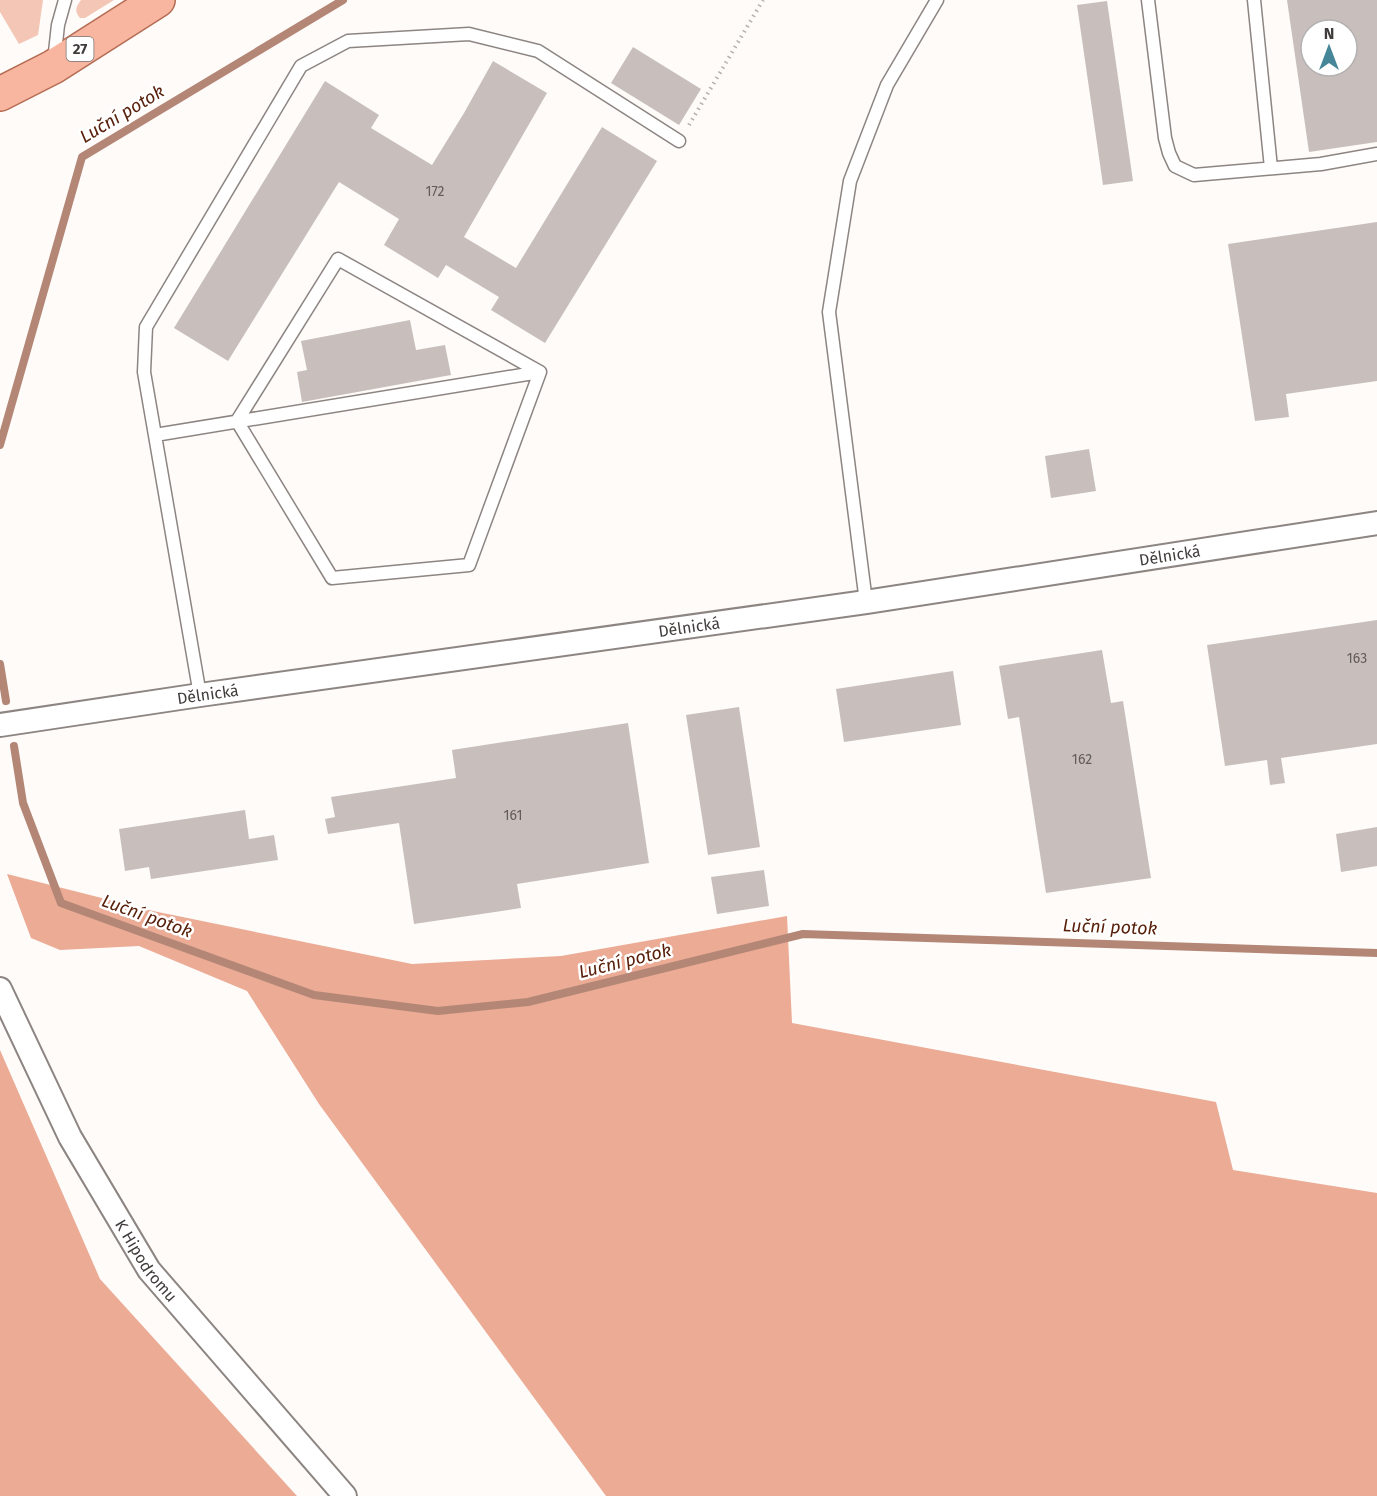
<svg xmlns="http://www.w3.org/2000/svg" width="1377" height="1496" font-family="'Fira Sans',sans-serif">
	<style>
		.green { fill: #f4c6b6 }
		.forest { fill: #ebab95 }
		.lines { fill: none; stroke-linecap: round; stroke-linejoin: round }
		.stream { stroke: #b38676; stroke-width: 8 }
		.building { fill: #c8bfbc; fill-rule: evenodd }
		.lane-casing { stroke: #8d8582; stroke-width: 15 }
		.street-casing { stroke: #8d8582; stroke-width: 26 }
		.primary-casing { stroke: #b46c53; stroke-width: 36 }
		.path { stroke: #b4b1af; stroke-width: 4; stroke-dasharray: 1.5 4.5; stroke-linecap: butt }
		.lane { stroke: #fff; stroke-width: 12 }
		.street { stroke: #fff; stroke-width: 22 }
		.primary { stroke: #f8b6a0; stroke-width: 33 }
		.labels { text-anchor: middle; dominant-baseline: central; stroke-width: 5; stroke-linejoin: round; paint-order: stroke }
		.number-label { font-size: 14px; fill: #625d5b }
		.shield { fill: #fff; stroke: #797676; stroke-width: 1.5 }
		.shield-label { font-size: 15px; font-weight: bold; fill: #403c3b }
		.street-label { font-size: 16px; fill: #403c3b; stroke: #fff }
		.water-label { font-size: 18px; font-style: italic; fill: #59210b; stroke: #fff }
	</style>
	<rect width="100%" height="100%" fill="#fefbf9"/>
	<path class="green" d="M0 0H43L38 35 19 44 0 12Z
		M81 0H114L85 18H80C74 11 76 7 81 0Z"/>
	<path class="forest" d="M7 874 153 911 412 964 561 956 787 916 792 1023 1216 1102 1233 1170 1377 1193V1496H606L319 1104 247 991 139 946 60 950 31 938Z
		M0 1050 100 1279 297 1496H0Z"/>
	<g class="lines">
		<path class="stream" d="M0 445 82 157 343 0
			M0 664 6 701
			M14 746 23 803 61 903 314 995 438 1011 528 1002 803 934 1377 953"/>
	</g>
	<path class="building" d="M1287 0H1377V142L1309 152ZM1311 30H1347V66H1311Z
		M1107 1 1133 181 1103 185 1077 5Z
		M633 47 701 89 679 125 611 83Z
		M493 61 547 93 464 237 516 268 602 127 657 161 545 343 491 310 499 297 446 265 438 278 384 245 399 219 339 182 228 361 174 328 325 81 379 115 371 128 432 165 464 113Z
		M1377 222V381L1286 394 1289 417 1255 421 1228 244Z
		M410 320 416 350 445 345 451 375 302 402 297 372 307 370 301 341Z
		M1089 449 1096 491 1051 498 1045 456Z
		M1377 620V744L1281 758 1285 783 1270 785 1267 760 1225 766 1207 645Z
		M1102 650 1111 703 1123 701 1151 878 1046 893 1019 717 1008 719 999 666Z
		M953 671 961 725 844 742 836 689Z
		M739 707 760 847 708 855 686 715Z
		M628 723 649 863 517 884 521 908 414 924 399 823 328 834 325 819 335 817 331 797 456 778 452 750Z
		M245 810 249 839 274 835 278 860 151 879 149 867 125 871 119 829Z
		M1377 827V866L1341 872 1336 834Z
		M764 870 769 906 717 914 711 877Z"/>
	<g class="lines">
		<g class="lane-casing">
			<path id="lane" d="M1148 0 1165 138 1169 153 1175 166 1194 175 1321 164 1377 154
				M1254 0 1271 168
				M54 61 58 25 65 0
				M155 435 540 372 338 259 237 421 332 578 469 565 540 372
				M866 602 829 312 850 181 887 85 937 0
				M200 695 144 372 146 327 301 66 348 41 469 34 538 51 679 141"/>
		</g>
		<g class="street-casing">
			<g id="street">
				<path id="s1" d="M0 725 200 695 866 602 1377 523"/>
				<path id="s2" d="M0 989 70 1137 149 1270 345 1496"/>
			</g>
		</g>
		<g class="primary-casing">
			<path id="primary" d="M0 94 53 67 158 0"/>
		</g>
		<path class="path" d="M689 125 763 0"/>
		<use href="#lane" class="lane"/>
		<use href="#street" class="street"/>
		<use href="#primary" class="primary"/>
	</g>
	<g class="labels">
		<g class="number-label">
			<text x="435" y="191">172</text>
			<text x="1357" y="658">163</text>
			<text x="1082" y="759">162</text>
			<text x="513" y="815">161</text>
		</g>
		<rect class="shield" x="66.5" y="37" width="27" height="24" rx="4.5"/>
		<g class="shield-label">
			<text x="80" y="49">27</text>
		</g>
		<g class="street-label">
			<text stroke="none"><textPath href="#s1" startOffset="1182">Dělnická</textPath></text>
			<text stroke="none"><textPath href="#s1" startOffset="696">Dělnická</textPath></text>
			<text stroke="none"><textPath href="#s1" startOffset="210">Dělnická</textPath></text>
			<text stroke="none"><textPath href="#s2" startOffset="309">K Hipodromu</textPath></text>
		</g>
		<g class="water-label">
			<text transform="translate(122 114) rotate(-31)">Luční potok</text>
			<text transform="translate(147 916) rotate(20)">Luční potok</text>
			<text transform="translate(1110 927) rotate(2)">Luční potok</text>
			<text transform="translate(625 961) rotate(-14)">Luční potok</text>
		</g>
	</g>
	<g transform="translate(1329 48)"><circle r="28" fill="#ffffff" stroke="#b3b1b1" stroke-width="1.5"/>
	<path d="M0-4.5L10 22L0 15L-10 22Z" fill="#468699"/>
	<text y="-9" font-size="16" font-weight="bold" text-anchor="middle" fill="#403c3b">N</text>
	</g>
</svg>
